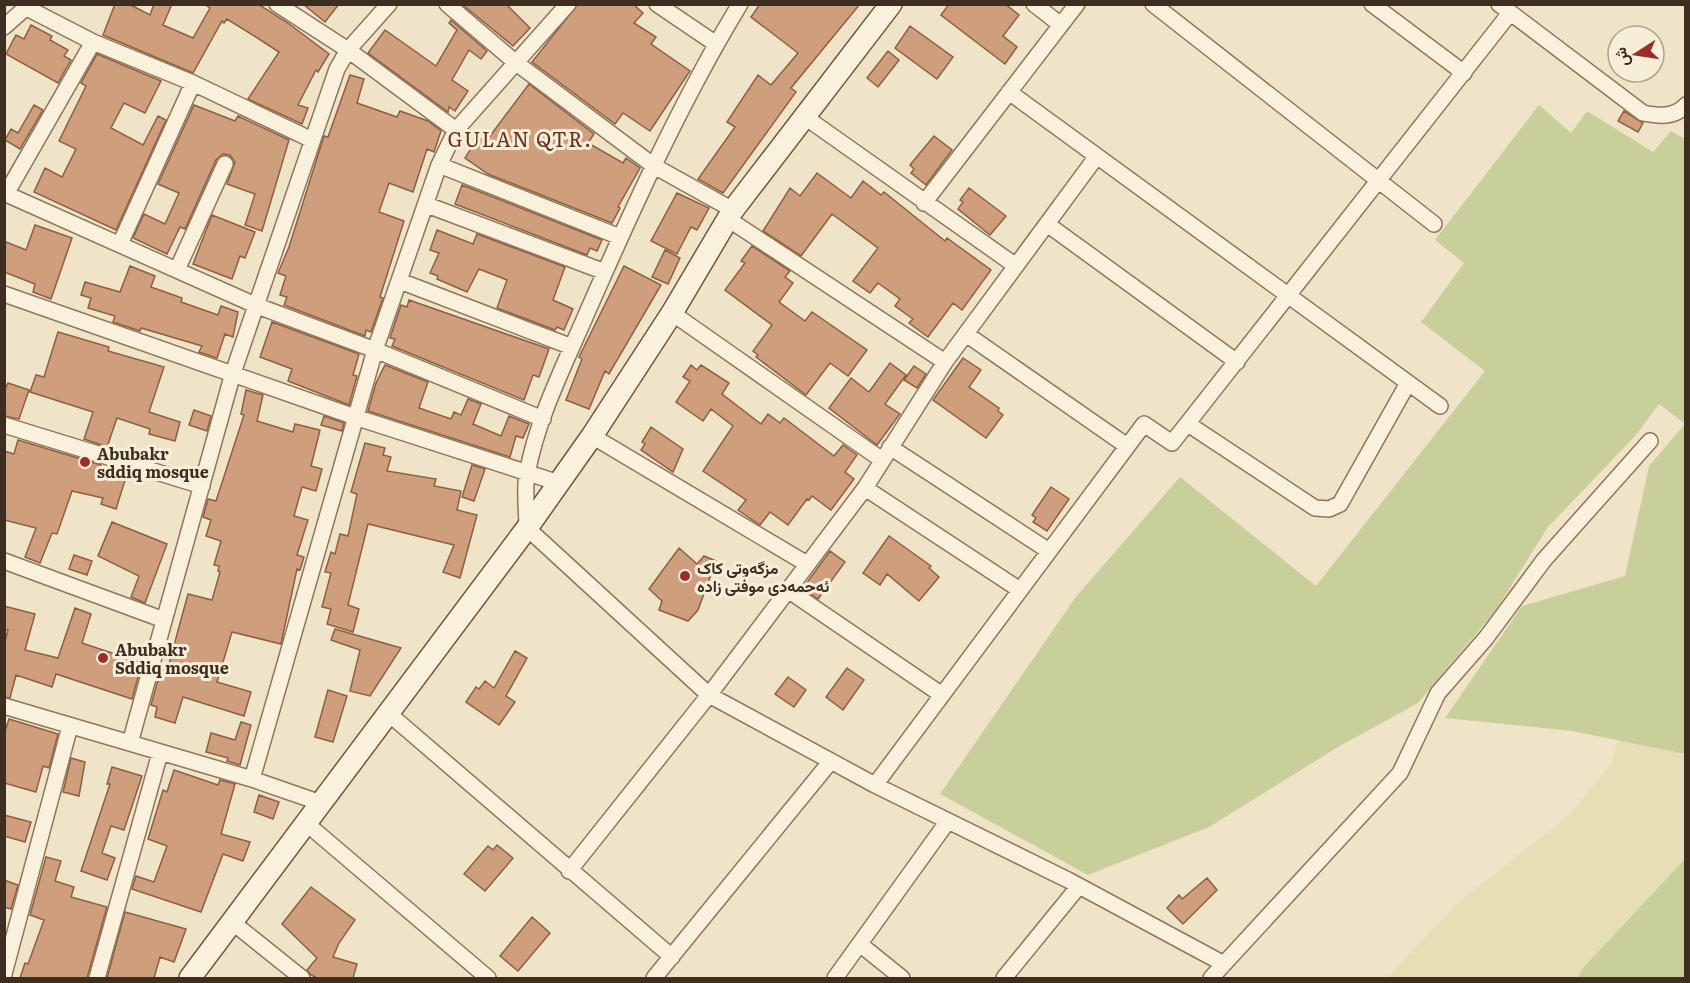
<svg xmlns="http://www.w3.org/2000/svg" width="1690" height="983" font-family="Literata,Vazirmatn,serif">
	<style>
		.farmland { fill: #e6deb5 }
		.green { fill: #c9cf9b }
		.building { fill: #cf9f7d; stroke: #8d5f41; stroke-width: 1.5 }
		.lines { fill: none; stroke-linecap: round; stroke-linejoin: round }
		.street-casing { stroke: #8d765c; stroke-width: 18 }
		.secondary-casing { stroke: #6f573f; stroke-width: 24 }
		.street { stroke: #faf1dc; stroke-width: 15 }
		.secondary { stroke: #faf1dc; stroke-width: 21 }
		.poi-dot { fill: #9e2a2b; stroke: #f7eed8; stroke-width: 2 }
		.labels { text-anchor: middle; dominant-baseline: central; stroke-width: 6; stroke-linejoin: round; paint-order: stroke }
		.poi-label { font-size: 16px; font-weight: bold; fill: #3d2e20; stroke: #f7eed8; text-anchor: start }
		.quarter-label { font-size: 20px; letter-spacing: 1.5px; fill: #6b2e1e; stroke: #f7eed8 }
	</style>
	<rect width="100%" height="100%" fill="#f0e4c8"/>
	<path class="farmland" d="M1618 741 1685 754V859L1582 969 1578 978H1387L1456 904 1568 816 1611 763Z"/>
	<path class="green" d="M1539 105 1571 133 1587 111 1653 152 1671 131 1685 139V754L1572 731 1445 718 1522 606 1625 576 1649 466 1685 424 1659 404 1636 435 1548 527 1496 610 1418 703 1338 747 1209 827 1088 875 940 794 1075 598 1180 477 1316 586 1485 371 1421 322 1464 263 1435 240Z
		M1685 859V978H1578L1582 969Z"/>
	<path class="building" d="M115 4H129L150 15 154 4H172L163 25 193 38 210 8 204 4H258L288 23 329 54 318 72 316 70 298 105 308 108 302 124 248 99 279 52 259 39 227 19 224 23 222 21 193 73 103 35Z
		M303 4H339L325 22Z
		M506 4 530 28 513 46 463 5Z
		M578 4H633L643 13 634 23 656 37 651 44 690 71 650 131 623 113 615 124 532 62Z
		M760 4H860L791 88 796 92 723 193 698 179 735 127 727 122 758 75 771 85 798 53 751 17Z
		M949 4H1005L1019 15 1003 36 1017 47 1005 64 941 15Z
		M451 20 487 51 481 59 469 50 452 80 468 91 455 111 449 107 448 112 368 53 385 30 436 66 457 30 449 23Z
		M31 25 52 36 50 40 68 50 64 56 71 60 58 83 6 54 16 35 24 39Z
		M910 26 953 57 937 79 895 48Z
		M888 51 899 60 878 87 867 78Z
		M97 54 161 81 145 113 124 103 111 128 143 145 158 116 166 120 116 230 34 192 45 168 62 177 76 149 59 141 86 86 81 83Z
		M350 75 364 79 357 103 397 117 400 111 428 121 441 131 434 152 427 149 413 192 389 183 379 212 404 221 380 297 383 298 371 332 366 330 365 336 284 305 287 297 280 295 286 276 278 273 289 247 324 136 328 137Z
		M529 84 594 134 588 143 623 163 626 158 640 168 618 207 620 208 612 223 488 174 465 158 477 139 487 140Z
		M34 105 43 110 20 149 5 140 11 129 18 133Z
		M194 105 235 121 238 116 289 140 262 231 245 225 255 194 227 184 235 162 230 155 223 154 216 160 185 229 180 227 167 254 133 238 144 214 165 224 179 193 158 184Z
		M1624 111 1643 123 1638 132 1618 121Z
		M934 136 952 150 926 185 911 173 914 169 910 165Z
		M817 173 851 198 863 181 881 195 884 192 945 241 947 238 991 270 962 310 953 303 928 337 909 323 913 319 895 306 900 299 878 283 870 293 853 281 878 248 832 214 801 256 763 231 790 188 800 196Z
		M462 185 470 188 602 240 597 251 590 248 587 255 455 204Z
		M969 188 1006 216 990 235 958 209 963 202 960 200Z
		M677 193 709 208 697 230 691 227 677 254 651 241Z
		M212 215 255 232 245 258 240 256 232 279 193 264Z
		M35 225 72 238 51 299 33 292 35 284 4 272V241L26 250Z
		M437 230 473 244 477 234 565 267 553 300 573 309 564 330 557 327 555 330 497 308 507 280 479 269 467 292 437 279 438 276 430 273 439 253 430 250Z
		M752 246 790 271 785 277 793 283 779 302 805 321 812 312 867 350 848 376 830 363 806 395 756 357 758 355 753 351 772 325 725 290 745 263 741 261Z
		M665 250 680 258 668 284 652 277Z
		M130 266 155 276 151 287 182 298 181 302 218 315 221 306 238 312 233 337 225 334 217 358 199 352 202 346 141 328 140 331 113 322 115 316 88 308 91 298 81 295 85 282 120 292Z
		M624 266 661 285 609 374 605 371 589 409 566 400 582 359 579 357Z
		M409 300 549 349 539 377 533 375 524 400 392 346 395 339 390 338 401 305 407 307Z
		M272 322 359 354 353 375 357 376 349 405 288 381 292 369 260 357Z
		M58 332 109 347 108 351 164 367 149 412 180 422 175 441 149 434 150 429 117 418 107 447 84 439 93 412 30 392 36 375 44 377Z
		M963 358 981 370 969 387 999 408 998 411 1003 415 986 438 933 400Z
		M890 363 906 375 885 404 900 414 877 445 829 408 851 378 869 392Z
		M385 365 428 382 419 408 451 419 454 412 461 415 468 399 481 404 473 424 501 436 509 416 529 424 523 438 516 436 510 457 368 411 376 383Z
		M691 365 697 370 701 365 729 383 722 394 761 424 768 414 780 423 784 418 834 456 843 445 857 455 845 472 854 479 831 510 812 496 809 500 807 499 788 525 770 512 760 525 738 510 746 500 703 471 733 426 711 409 703 421 676 402 690 381 683 377Z
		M914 366 926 374 917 388 904 380Z
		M8 383 29 390 19 419 4 416V392Z
		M246 390 263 395 257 421 293 432 295 424 320 430 311 466 322 469 316 491 302 487 294 516 308 520 297 555 304 557 300 570 297 569 281 644 232 632 217 682 251 692 244 716 183 697 175 723 155 717 157 707 151 705 161 669 167 671 188 594 212 600 220 572 218 571 219 566 214 565 221 541 206 536 211 520 203 517 208 499 216 501 244 415 241 414Z
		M194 410 211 416 207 431 189 425Z
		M324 416 344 423 342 431 321 425Z
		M651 427 683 449 673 472 641 450 645 444 642 442Z
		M18 440 101 465 100 469 126 477 116 509 101 504 103 498 72 491 57 534 52 533 40 563 25 557 36 528 4 520V451L14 454Z
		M365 443 385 448 383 455 391 457 387 471 436 479 434 486 461 491 457 510 477 515 460 578 443 572 454 545 368 524 348 605 359 609 353 632 327 624 331 609 322 607 331 573 325 572 331 552 335 554 340 534 348 536 357 494 351 492Z
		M472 465 485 469 474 501 462 497Z
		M1051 487 1069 499 1047 531 1033 522 1036 518 1032 515Z
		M112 522 167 544 145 603 131 597 139 576 98 556Z
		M889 536 931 566 929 568 939 577 919 601 887 574 880 585 863 573Z
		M679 548 697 564 704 556 716 561 698 610 688 621 659 610 662 601 649 589Z
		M830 551 845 562 818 599 803 588Z
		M74 555 92 561 87 575 69 569Z
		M4 606 35 614 25 650 58 658 75 608 91 614 82 643 142 663 132 699 56 674 52 687 16 675 10 698 4 697V645L8 630 4 629Z
		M335 629 401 648 370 696 350 691 360 650 331 640Z
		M515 651 527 658 506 696 515 702 499 725 466 702 476 687 479 689 485 681 494 688Z
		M847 668 864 680 843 710 826 697Z
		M788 677 806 690 794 707 775 694Z
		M328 690 347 696 333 742 315 737Z
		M9 719 58 734 49 768 43 766 36 792 4 783V734Z
		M241 722 251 725 240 765 227 761 228 758 206 752 211 733 235 740Z
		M71 758 85 762 79 796 63 792Z
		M112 767 142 776 124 830 111 826 102 853 115 858 107 880 81 871 110 784H107Z
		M174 770 218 785 220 780 235 784 221 834 250 842 243 861 223 854 201 912 132 889 136 876 154 882 167 846 148 839 163 790 167 792Z
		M259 795 279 802 273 819 254 812Z
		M4 815 31 822 25 842 4 836Z
		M497 845 513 858 485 891 464 874 488 846 493 850Z
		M46 857 61 861 55 881 74 887 71 897 107 907 87 978H20L25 963 28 964 44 920 30 915Z
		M1207 878 1217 890 1183 924 1167 908 1179 895 1182 899Z
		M4 880 18 885 11 909 4 907Z
		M311 887 355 920 339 943 333 957 357 964 353 978H317L311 975 307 970 317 958 282 924Z
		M125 912 186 929 174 962 160 957 154 978H107Z
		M532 917 550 933 518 971 500 956Z"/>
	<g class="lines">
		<g class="street-casing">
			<path id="street" d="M277 4 348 50 456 130
				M447 4 515 62 654 166 733 210
				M657 4 716 44
				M740 4C680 103 632 210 586 315 564 366 537 419 527 474 524 491 527 511 527 528L709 695 875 785 1068 880 1224 964
				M1034 4 1061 25
				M1153 4 1434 224
				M1372 4 1464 73
				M1499 4 1643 113C1659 116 1674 118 1686 105
				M27 8 93 42 193 83 312 140
				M4 27 30 4
				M1009 92 1440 406
				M805 117 1016 266
				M439 165 620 237
				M4 193 255 305 375 350 543 419
				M6 194 93 42
				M924 203 1077 4
				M427 205 605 272
				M728 219 945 362
				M1047 224 1237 362
				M120 244 193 83
				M177 270 225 164
				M400 281 572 347
				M4 294 358 418 559 483
				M672 313 882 460
				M966 334 1127 446
				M1188 424 1315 508 1329 509 1340 504 1408 383
				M4 425 202 486
				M592 436 807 564
				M890 447 1049 551
				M865 488 1020 590
				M4 561 164 620
				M788 590 942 695
				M4 706 252 779 321 803
				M388 713 672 957
				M130 743 233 373 337 69 348 50 389 4
				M252 779 375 350 439 165 456 130 568 4
				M875 785 1144 424 1172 443 1510 13
				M307 824 488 978
				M569 871 709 695 865 488 945 362 1097 156
				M232 922 302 978
				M861 945 902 978
				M4 974 70 726
				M97 978 160 753
				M654 978 831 761
				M835 978 948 821
				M1004 978 1079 886
				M1211 978 1400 773 1438 693 1486 638 1544 560 1650 441"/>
		</g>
		<g class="secondary-casing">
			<path id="secondary" d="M190 978 527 528 592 436 672 313 733 210 891 4"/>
		</g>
		<use href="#street" class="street"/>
		<use href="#secondary" class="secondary"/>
	</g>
	<g class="poi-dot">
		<circle cx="85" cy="462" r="6"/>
		<circle cx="685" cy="576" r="6"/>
		<circle cx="103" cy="658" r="6"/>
	</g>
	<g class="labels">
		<g class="poi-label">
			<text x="97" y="453">Abubakr<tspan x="97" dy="18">sddiq mosque</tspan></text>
			<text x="697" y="567">مزگەوتی کاک<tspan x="697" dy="18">ئەحمەدی موفتی زادە</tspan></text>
			<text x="115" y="649">Abubakr<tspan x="115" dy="18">Sddiq mosque</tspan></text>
		</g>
		<g class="quarter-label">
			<text x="520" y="138">GULAN QTR.</text>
		</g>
	</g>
	<rect width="1690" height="983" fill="none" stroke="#3d2e20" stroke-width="12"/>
	<g transform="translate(1636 54) rotate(258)"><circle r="28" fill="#f7eed8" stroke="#ada18e" stroke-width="1.5"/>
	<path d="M0-4.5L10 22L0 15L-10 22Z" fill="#9e2a2b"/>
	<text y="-9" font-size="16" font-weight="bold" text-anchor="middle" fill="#3d2e20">ش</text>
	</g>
</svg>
